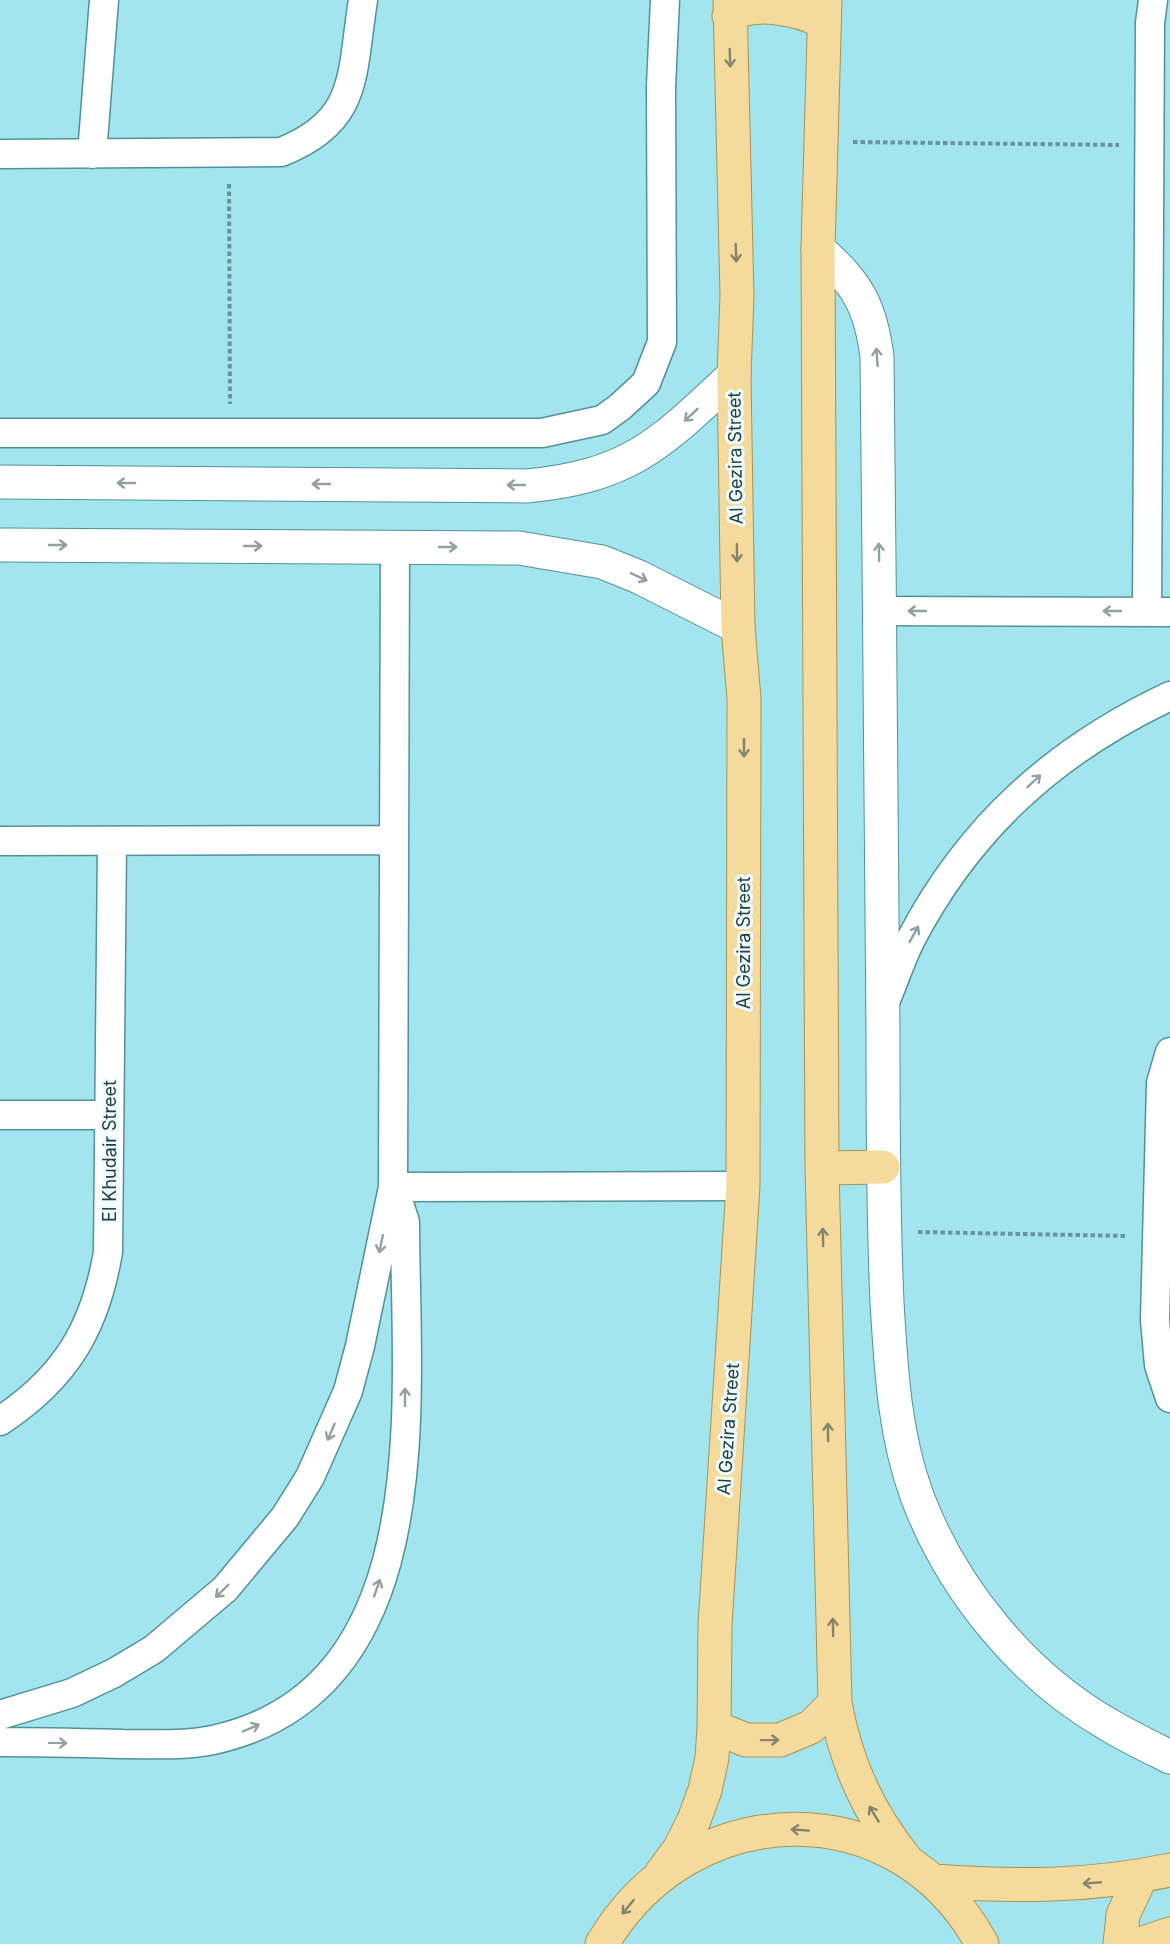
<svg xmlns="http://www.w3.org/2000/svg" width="1170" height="1944" font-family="Inter,sans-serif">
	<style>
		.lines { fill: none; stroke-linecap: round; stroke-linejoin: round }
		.street-casing { stroke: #51929a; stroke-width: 31 }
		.secondary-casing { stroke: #51929a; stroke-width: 35 }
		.primary-casing { stroke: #a69453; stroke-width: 35 }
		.path { stroke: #66959b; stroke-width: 4; stroke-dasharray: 4.5 3; stroke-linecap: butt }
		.street { stroke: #fff; stroke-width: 28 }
		.secondary { stroke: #fff; stroke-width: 33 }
		.primary { stroke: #f4da9d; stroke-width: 33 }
		.oneway { stroke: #82856c }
		.oneway2 { stroke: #92a0a1 }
		.labels { text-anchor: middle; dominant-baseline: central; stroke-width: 6; stroke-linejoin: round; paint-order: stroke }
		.street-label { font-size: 18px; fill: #244043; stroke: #effcfd }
	</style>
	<rect width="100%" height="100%" fill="#a3e5ee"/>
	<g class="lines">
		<g class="street-casing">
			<path id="street" d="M0 154 281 152C360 121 351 74 363 0
				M92 154 104 0
				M0 433H542L602 420 620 407 646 383 662 342 661 86 665 0
				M880 611 1170 612
				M1147 612 1150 23 1153 0
				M0 841 394 840
				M885 1002C894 981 901 959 911 939 970 826 1056 750 1170 696
				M1170 1052 1161 1083 1155 1320 1159 1365 1170 1398
				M0 1115H109
				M393 1187 743 1186
				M0 1421C65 1378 95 1329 108 1252L112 841
				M0 1715 72 1693 114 1673 154 1649 225 1589 285 1517 310 1477 348 1391 360 1346 393 1187 395 546
				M0 1742C41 1742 82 1743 123 1744 153 1744 184 1746 213 1740 441 1690 405 1397 405 1222L395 1191"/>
		</g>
		<g class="secondary-casing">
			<path id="secondary" d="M818 249C857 282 871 307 877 357 879 583 882 809 883 1035 883 1124 883 1213 887 1302 891 1368 894 1433 917 1496 952 1589 1023 1676 1109 1725 1129 1737 1150 1747 1170 1757
				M0 482 527 486C631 476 661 443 734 375
				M0 545 519 548 602 562 639 577 738 627"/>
		</g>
		<g class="primary-casing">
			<path id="primary" d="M825 0 818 249 822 1168 835 1703C846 1764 869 1814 908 1862
				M729 16C754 0 797 8 824 22
				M822 1168 883 1167
				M714 1727 746 1740H780L811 1727 835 1703
				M661 1874 680 1848 694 1820 705 1790 712 1758 714 1727 715 1625 743 1186 744 699 738 627 734 375 737 296 730 0
				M934 1881C1014 1887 1091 1887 1170 1870
				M602 1944C690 1794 898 1788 982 1944
				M1120 1944 1123 1915 1141 1876
				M1140 1944 1170 1934"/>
		</g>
		<path class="path" d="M853 142 1119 145
			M229 184 230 404
			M918 1232 1127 1236"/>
		<use href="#street" class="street"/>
		<use href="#secondary" class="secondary"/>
		<use href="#primary" class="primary"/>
	</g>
	<defs><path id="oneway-shaft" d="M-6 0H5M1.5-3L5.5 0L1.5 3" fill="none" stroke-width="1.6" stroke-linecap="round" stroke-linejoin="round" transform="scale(1.5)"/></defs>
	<g class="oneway">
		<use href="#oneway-shaft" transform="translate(730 58) rotate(88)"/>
		<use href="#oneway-shaft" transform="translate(736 253) rotate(88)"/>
		<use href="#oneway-shaft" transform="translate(737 553) rotate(89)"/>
		<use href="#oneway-shaft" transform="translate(744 748) rotate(90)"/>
		<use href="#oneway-shaft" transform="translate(823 1237) rotate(-91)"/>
		<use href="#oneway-shaft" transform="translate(828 1432) rotate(-91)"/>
		<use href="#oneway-shaft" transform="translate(833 1627) rotate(-91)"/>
		<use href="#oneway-shaft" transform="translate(770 1740) rotate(-1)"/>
		<use href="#oneway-shaft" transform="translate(874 1814) rotate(-121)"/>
		<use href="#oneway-shaft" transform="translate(800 1830) rotate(-176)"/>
		<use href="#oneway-shaft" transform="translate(1092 1883) rotate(175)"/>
		<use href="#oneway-shaft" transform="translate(628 1907) rotate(129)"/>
	</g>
	<g class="oneway2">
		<use href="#oneway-shaft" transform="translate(877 357) rotate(-94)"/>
		<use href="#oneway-shaft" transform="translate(691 415) rotate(137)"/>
		<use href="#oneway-shaft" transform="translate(126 483) rotate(-180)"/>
		<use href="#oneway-shaft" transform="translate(321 484) rotate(-180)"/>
		<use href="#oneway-shaft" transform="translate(516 485) rotate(-180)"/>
		<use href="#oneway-shaft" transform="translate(58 545)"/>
		<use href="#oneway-shaft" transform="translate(253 546)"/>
		<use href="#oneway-shaft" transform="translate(448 547)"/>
		<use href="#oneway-shaft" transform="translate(879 552) rotate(-91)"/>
		<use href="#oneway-shaft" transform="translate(639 577) rotate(25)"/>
		<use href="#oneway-shaft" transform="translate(917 611) rotate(-180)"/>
		<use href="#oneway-shaft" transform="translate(1112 611) rotate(-180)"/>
		<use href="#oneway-shaft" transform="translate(1034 781) rotate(-43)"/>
		<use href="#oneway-shaft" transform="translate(914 934) rotate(-61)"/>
		<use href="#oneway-shaft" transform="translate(381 1244) rotate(102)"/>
		<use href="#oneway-shaft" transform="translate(405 1397) rotate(-90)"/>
		<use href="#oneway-shaft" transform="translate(331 1432) rotate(113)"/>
		<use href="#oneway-shaft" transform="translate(377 1588) rotate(-71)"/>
		<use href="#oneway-shaft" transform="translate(222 1591) rotate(136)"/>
		<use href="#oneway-shaft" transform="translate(251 1728) rotate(-23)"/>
		<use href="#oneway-shaft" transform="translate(58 1743) rotate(1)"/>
	</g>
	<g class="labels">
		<g class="street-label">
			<text transform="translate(735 458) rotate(-91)">Al Gezira Street</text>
			<text transform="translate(743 943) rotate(-90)">Al Gezira Street</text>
			<text transform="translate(109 1151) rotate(-90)">El Khudair Street</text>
			<text transform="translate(728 1429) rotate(-86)">Al Gezira Street</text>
		</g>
	</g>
</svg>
